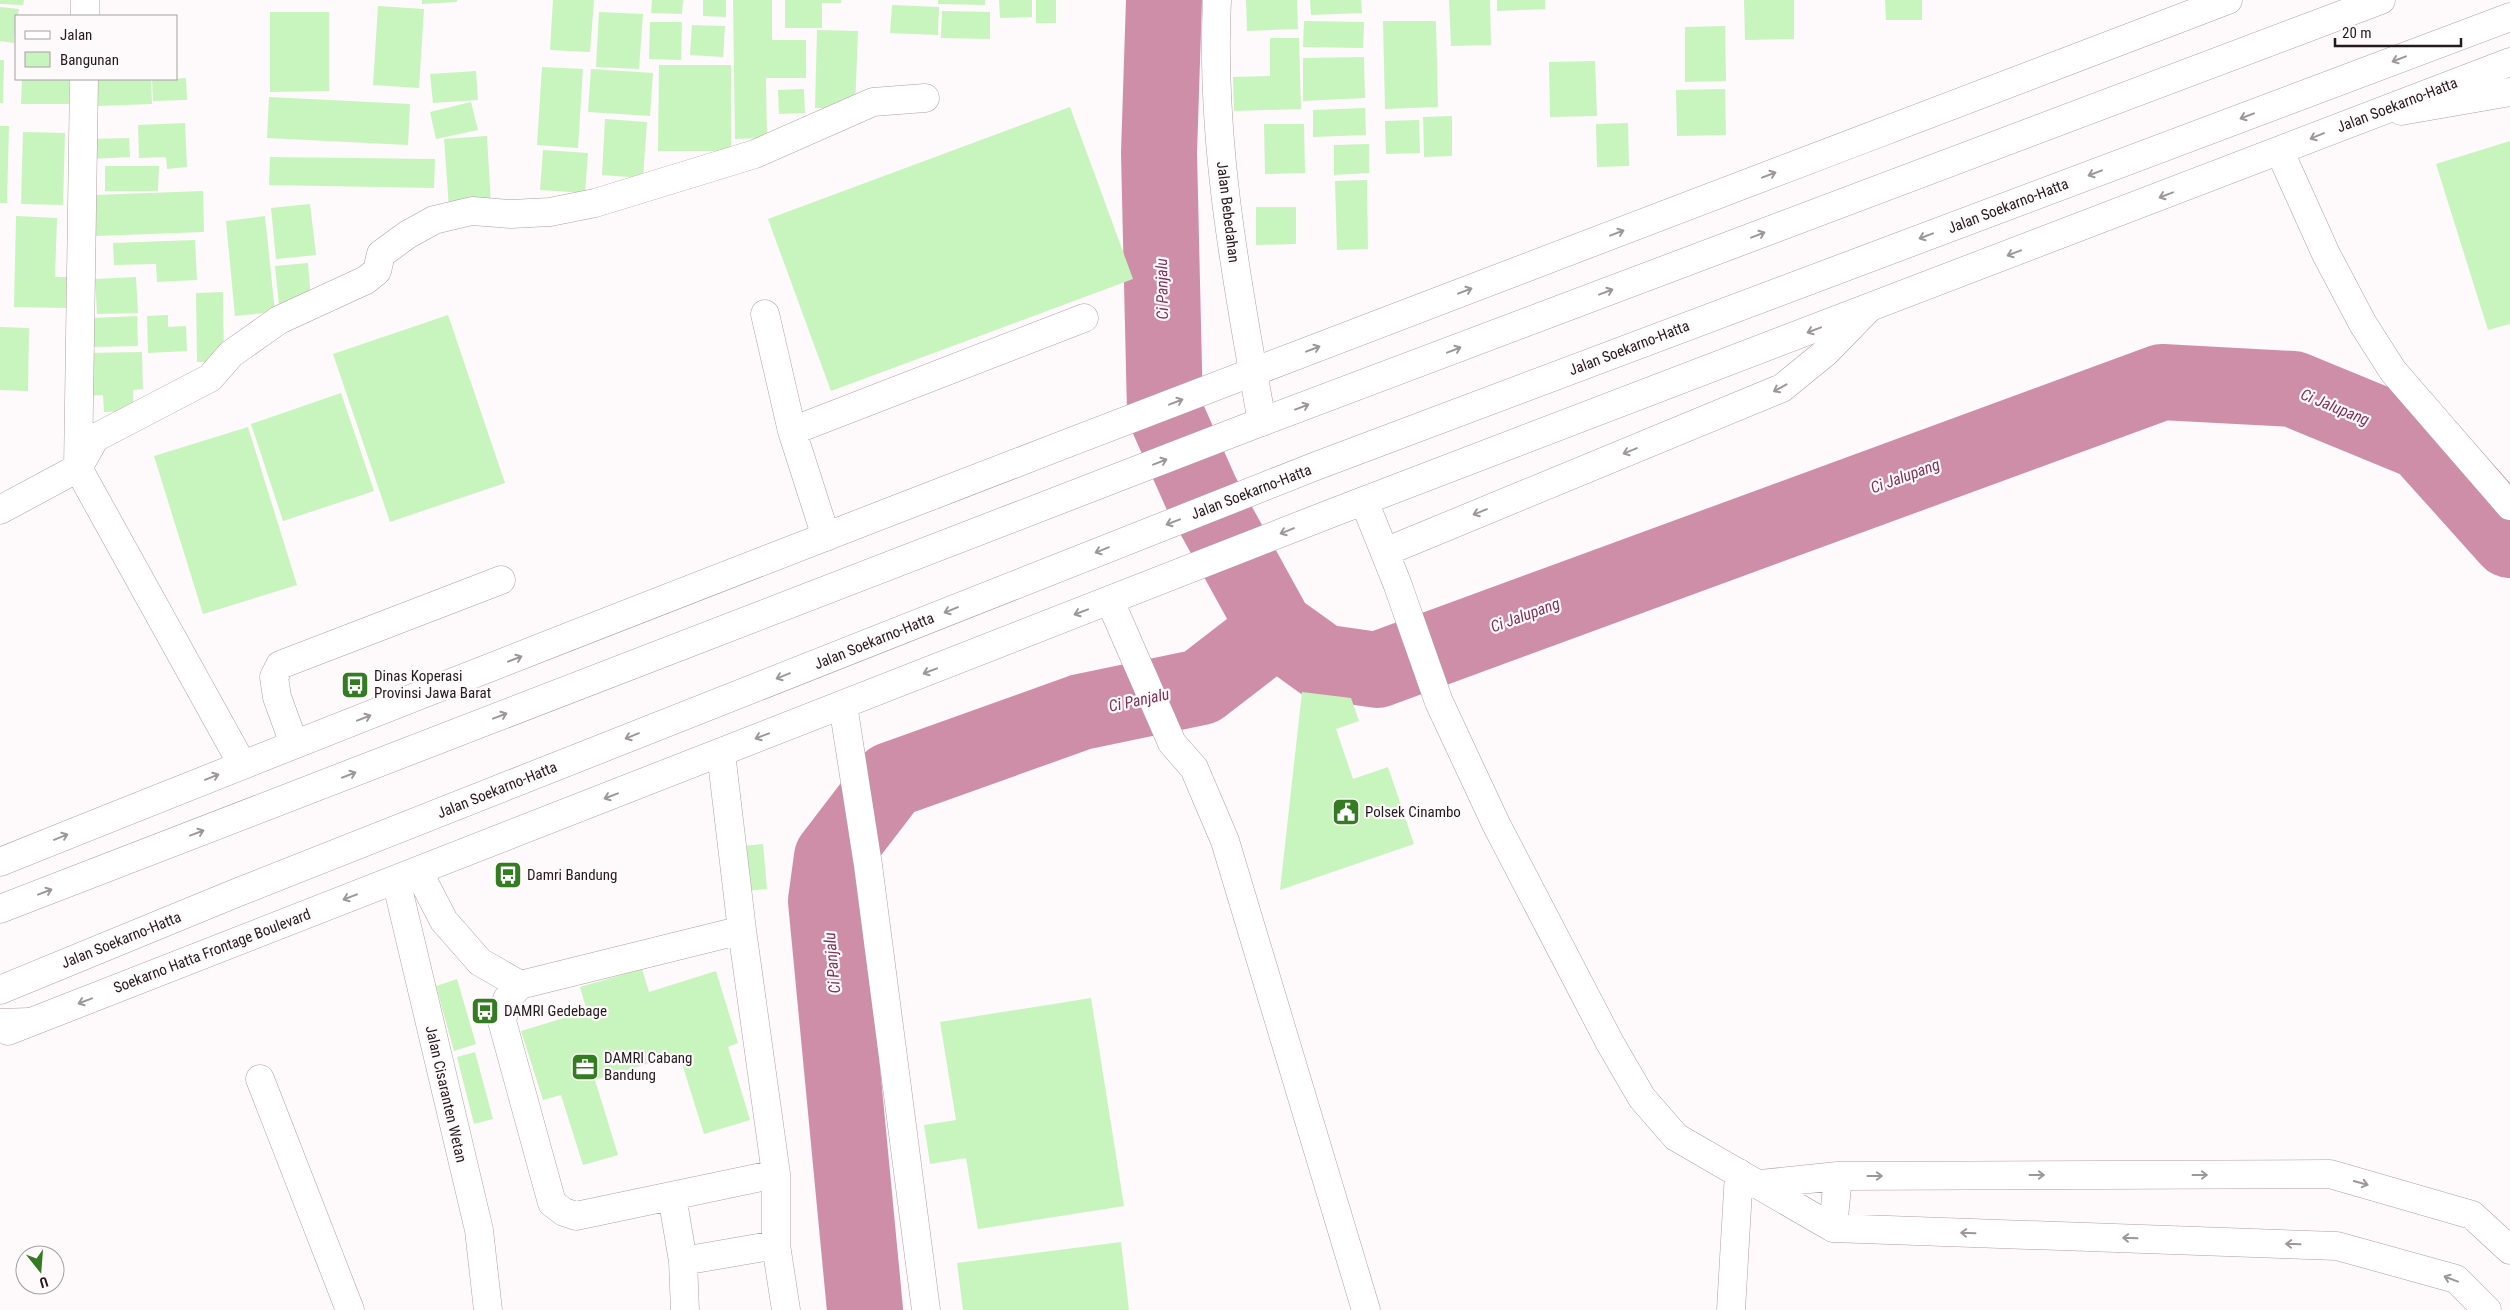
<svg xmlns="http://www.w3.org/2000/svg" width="2510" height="1310" font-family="'Roboto Condensed',sans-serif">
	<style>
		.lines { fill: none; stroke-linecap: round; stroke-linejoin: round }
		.river { stroke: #cf8ea8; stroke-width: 76 }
		.building { fill: #c8f4be }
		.minor-casing { stroke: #b69da6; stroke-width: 29 }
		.major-casing { stroke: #b69da6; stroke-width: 29 }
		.highway-casing { stroke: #b69da6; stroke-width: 29 }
		.minor { stroke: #fff; stroke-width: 28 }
		.major { stroke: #fff; stroke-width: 28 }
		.highway { stroke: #fff; stroke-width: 28 }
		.oneway { stroke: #9c989a }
		.labels { text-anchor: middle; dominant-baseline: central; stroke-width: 4.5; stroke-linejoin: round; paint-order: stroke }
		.street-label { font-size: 15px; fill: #241b1e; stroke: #fef9fb }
		.poi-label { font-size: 15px; fill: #241b1e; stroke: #fef9fb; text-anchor: start }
		.water-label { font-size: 16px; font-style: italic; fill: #803257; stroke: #fef9fb }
	</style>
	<rect width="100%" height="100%" fill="#fef9fb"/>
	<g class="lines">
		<path class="river" d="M1164 0 1159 153 1165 412 1201 493 1276 629 1322 662 1377 670 2162 382 2293 389 2422 442 2510 540
			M865 1310 826 901 832 857 891 780 1081 712 1201 687 1276 629"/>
	</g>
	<path class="building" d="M0 0H24L23 5 0 4Z
		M422 0H457V2L422 4Z
		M553 0H594L590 52 550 50Z
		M652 0H683L682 14 651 13Z
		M703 0H726V17L703 16Z
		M733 0H772V40H806V78H766L767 138 735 139Z
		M785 0H841V3H822V28H785Z
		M938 0H985V5L938 4Z
		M999 0H1032V17L1000 18Z
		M1036 0H1056V23H1036Z
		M1246 0H1297L1298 29 1247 31Z
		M1310 0H1361L1362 13 1311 15Z
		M1449 0H1490L1491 45 1451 46Z
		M1497 0H1545V9L1497 11Z
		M1744 0H1794V39L1745 40Z
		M1885 0H1922V20H1886Z
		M892 5 939 7 938 35 890 33Z
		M378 6 424 9 419 88 373 85Z
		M0 7 19 9 18 16H16L14 43 0 41Z
		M942 11 990 12V39L941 38Z
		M270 12H329V91L270 92Z
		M599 12 643 14 639 69 596 67Z
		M1304 21 1364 22 1363 48 1303 47Z
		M1383 21H1436L1438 107 1385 109Z
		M650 22H682L681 60 649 59Z
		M692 25 725 26 723 57 690 55Z
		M1725 26 1726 81 1685 82V27Z
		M817 30 858 31 855 109 815 108Z
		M1270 38H1299L1301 109 1234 111 1233 77 1270 76Z
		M1364 57 1365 98 1303 101V58Z
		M0 60H4L3 103H0Z
		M1595 61 1597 116 1550 117 1549 62Z
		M659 65H731V151H658Z
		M542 67 583 69 578 148 537 145Z
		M591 69 653 73 650 116 588 112Z
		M476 71 478 100 433 103 430 74Z
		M186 78 187 100 153 101 152 80Z
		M22 79H69V104H21Z
		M97 79H151L152 104 97 106Z
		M804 89 805 113 779 114 778 90Z
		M1725 89 1726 135 1677 136 1676 90Z
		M269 97 410 104 408 145 267 138Z
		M471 102 478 130 436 139 430 112Z
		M1070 107 1133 279 831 391 768 219Z
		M1365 108 1366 135 1313 137V110Z
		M1452 116V156L1424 157 1423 117Z
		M605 119 647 122 643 178 602 175Z
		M1419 120 1420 153 1386 154 1385 121Z
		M185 123 187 167 167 169 166 157 139 158 138 125Z
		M1628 123 1629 166 1597 167 1596 124Z
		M1264 124H1304L1305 173 1265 174Z
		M0 126H9L7 203H0Z
		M23 132 65 133 63 205 21 204Z
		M487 136 491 205 449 208 444 139Z
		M129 138 130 157 91 159V139Z
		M2510 141V324L2488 330 2436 164Z
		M1369 144V173L1334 175V145Z
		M543 150 588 153 585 193 540 190Z
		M270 157 435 159 434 188 269 185Z
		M105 166H159L158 191H105Z
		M1367 180 1368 249 1337 250 1335 181Z
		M203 191 204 232 96 236 95 195Z
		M310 204 316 255 276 259 271 208Z
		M1256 207H1296V244L1256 245Z
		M16 216 57 218 55 277H67L66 308 14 307Z
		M265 216 275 312 235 316 226 221Z
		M195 240 197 280 157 282 156 264 114 265 113 243Z
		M308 263 311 301 279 305 275 266Z
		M136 277 138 313 97 314 95 279Z
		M223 292 224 362H197L196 293Z
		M168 315V327L186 326 187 351 148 353 147 316Z
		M448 315 505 483 390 522 333 354Z
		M137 316 138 346 94 347 92 318Z
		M0 327 29 328 28 391 0 390Z
		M142 352 143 389 133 390V411L104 412 103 395 86 396 85 353Z
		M341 393 374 491 283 521 251 424Z
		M248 427 297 585 203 614 154 456Z
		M1302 692 1351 698 1359 721 1336 729 1353 779 1388 767 1414 844 1280 890Z
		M763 844 767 889 746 891 742 846Z
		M642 969 649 992 716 971 738 1043 728 1047 750 1120 704 1134 679 1054 595 1080 618 1155 583 1165 561 1095 543 1100 521 1031 587 1011 580 987Z
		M457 979 476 1044 454 1051 436 986Z
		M1091 998 1124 1206 978 1229 966 1158 930 1164 924 1125 956 1120 940 1022Z
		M475 1052 493 1119 474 1124 457 1057Z
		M1121 1242 1129 1310H963L957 1263Z"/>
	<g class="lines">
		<g class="minor-casing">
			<path id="minor" d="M1217 0C1210 142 1237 283 1262 422
				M85 16V0
				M84 79 78 468 242 764
				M2401 111 2510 92
				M2280 152 2326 254 2363 324 2393 371 2510 506
				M765 314 792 431 826 537
				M792 431 1084 318
				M1364 501 1397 583 1439 702 1496 824 1610 1043 1642 1098 1676 1137 1833 1228 2337 1246 2456 1279 2487 1310
				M0 510 78 468 95 438 210 378 231 354 279 320 366 280 377 271 381 254 407 235 434 220 472 211 511 214 550 212 595 203 755 154 873 102 925 98
				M1385 552 1782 388 1825 353 1868 309
				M1110 601 1172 743 1194 768 1225 841 1366 1310
				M843 705 868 865 926 1310
				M294 744 277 697 274 677 280 665 501 580
				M721 753 742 930 776 1174V1245L786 1310
				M418 871 444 921 480 962 520 985
				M396 880 479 1230 488 1310
				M742 930 520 985 507 999 502 1021 552 1203 564 1212 576 1216 776 1174
				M260 1079 350 1310
				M1760 1184 1838 1176 2330 1174 2472 1215 2510 1250
				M672 1196 683 1261
				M1833 1228 1838 1176
				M685 1310 683 1261 776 1245
				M1731 1310 1739 1173"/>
		</g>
		<g class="major-casing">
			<path id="major" d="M0 862C739 565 1484 284 2228 0
				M8 1031 1332 513 2510 62"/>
		</g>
		<g class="highway-casing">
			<path id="highway" d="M0 909 1256 424 2381 0
				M0 990 236 893 1316 466 2510 17
				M0 1023 29 1022"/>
		</g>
		<use href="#minor" class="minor"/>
		<use href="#major" class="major"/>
		<use href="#highway" class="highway"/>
	</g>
	<defs><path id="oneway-shaft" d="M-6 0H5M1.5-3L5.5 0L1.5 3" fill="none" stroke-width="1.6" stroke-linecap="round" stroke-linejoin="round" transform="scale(1.25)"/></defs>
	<g class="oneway">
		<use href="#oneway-shaft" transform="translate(2399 59) rotate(159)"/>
		<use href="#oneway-shaft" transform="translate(2247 116) rotate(159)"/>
		<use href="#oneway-shaft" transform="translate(2317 136) rotate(157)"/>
		<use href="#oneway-shaft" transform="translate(2095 173) rotate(159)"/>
		<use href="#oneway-shaft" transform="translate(1769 175) rotate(-21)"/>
		<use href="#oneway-shaft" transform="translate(2166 195) rotate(159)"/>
		<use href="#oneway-shaft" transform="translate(1617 233) rotate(-21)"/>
		<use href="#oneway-shaft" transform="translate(1758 235) rotate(-21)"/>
		<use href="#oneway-shaft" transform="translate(1926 236) rotate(159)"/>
		<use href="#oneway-shaft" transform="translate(2014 253) rotate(159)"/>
		<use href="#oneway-shaft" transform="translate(1465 291) rotate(-21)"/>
		<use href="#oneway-shaft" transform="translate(1606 292) rotate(-21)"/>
		<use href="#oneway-shaft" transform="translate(1814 330) rotate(159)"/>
		<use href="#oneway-shaft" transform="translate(1313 349) rotate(-21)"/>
		<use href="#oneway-shaft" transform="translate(1454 350) rotate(-21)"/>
		<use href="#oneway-shaft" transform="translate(1780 388) rotate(151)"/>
		<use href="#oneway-shaft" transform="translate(1176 402) rotate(-21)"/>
		<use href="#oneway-shaft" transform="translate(1302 407) rotate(-21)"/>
		<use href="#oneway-shaft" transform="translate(1630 451) rotate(158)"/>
		<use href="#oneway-shaft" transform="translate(1160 462) rotate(-21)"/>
		<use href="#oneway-shaft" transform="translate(1480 512) rotate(158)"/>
		<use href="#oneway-shaft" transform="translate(1173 522) rotate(159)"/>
		<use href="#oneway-shaft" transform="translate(1287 531) rotate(158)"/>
		<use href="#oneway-shaft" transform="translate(1102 550) rotate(158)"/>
		<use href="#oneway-shaft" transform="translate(951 610) rotate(158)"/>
		<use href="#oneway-shaft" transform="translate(1081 612) rotate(159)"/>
		<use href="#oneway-shaft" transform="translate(515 659) rotate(-21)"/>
		<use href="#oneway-shaft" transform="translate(930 671) rotate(159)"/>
		<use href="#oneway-shaft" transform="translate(783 676) rotate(158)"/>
		<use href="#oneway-shaft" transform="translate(500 716) rotate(-21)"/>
		<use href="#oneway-shaft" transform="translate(364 718) rotate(-21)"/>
		<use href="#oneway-shaft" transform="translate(632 736) rotate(158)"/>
		<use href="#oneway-shaft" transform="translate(762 736) rotate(159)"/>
		<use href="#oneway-shaft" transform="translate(349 775) rotate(-21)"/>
		<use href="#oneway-shaft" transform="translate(212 777) rotate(-22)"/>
		<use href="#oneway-shaft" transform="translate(611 796) rotate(159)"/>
		<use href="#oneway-shaft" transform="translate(197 833) rotate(-21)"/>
		<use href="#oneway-shaft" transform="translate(61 837) rotate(-22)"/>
		<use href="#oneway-shaft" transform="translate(45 892) rotate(-21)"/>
		<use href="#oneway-shaft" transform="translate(350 897) rotate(159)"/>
		<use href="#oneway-shaft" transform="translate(85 1001) rotate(159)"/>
		<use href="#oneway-shaft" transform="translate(2037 1175)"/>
		<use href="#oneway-shaft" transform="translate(2200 1175)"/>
		<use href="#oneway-shaft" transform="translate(1875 1176)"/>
		<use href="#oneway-shaft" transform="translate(2361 1183) rotate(16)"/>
		<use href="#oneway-shaft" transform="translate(1968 1233) rotate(-178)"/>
		<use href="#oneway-shaft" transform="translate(2130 1238) rotate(-178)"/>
		<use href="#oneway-shaft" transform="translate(2293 1244) rotate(-178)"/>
		<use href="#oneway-shaft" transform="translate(2451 1279) rotate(-159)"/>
	</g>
	<defs>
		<g id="bus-square" transform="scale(1.4375)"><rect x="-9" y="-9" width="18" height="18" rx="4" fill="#337c22" stroke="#fef9fb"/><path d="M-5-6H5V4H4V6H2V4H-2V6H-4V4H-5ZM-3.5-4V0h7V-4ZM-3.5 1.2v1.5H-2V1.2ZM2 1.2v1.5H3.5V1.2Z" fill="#fff"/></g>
		<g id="civic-square" transform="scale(1.4375)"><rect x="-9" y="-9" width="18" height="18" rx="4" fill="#337c22" stroke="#fef9fb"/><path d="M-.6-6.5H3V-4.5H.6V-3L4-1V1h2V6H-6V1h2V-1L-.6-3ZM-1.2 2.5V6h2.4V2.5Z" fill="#fff"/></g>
		<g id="office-square" transform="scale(1.4375)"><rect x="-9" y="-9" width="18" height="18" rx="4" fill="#337c22" stroke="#fef9fb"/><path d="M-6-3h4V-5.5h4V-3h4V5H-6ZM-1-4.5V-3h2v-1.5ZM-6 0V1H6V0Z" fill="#fff"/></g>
	</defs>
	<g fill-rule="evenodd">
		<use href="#bus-square" x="355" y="685"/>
		<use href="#civic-square" x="1346" y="812"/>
		<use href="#bus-square" x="508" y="875"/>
		<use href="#bus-square" x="485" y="1011"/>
		<use href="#office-square" x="585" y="1067"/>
	</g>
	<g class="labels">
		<g class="street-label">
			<text transform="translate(2397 105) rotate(-21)">Jalan Soekarno-Hatta</text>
			<text transform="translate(2008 206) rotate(-21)">Jalan Soekarno-Hatta</text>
			<text transform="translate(1228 212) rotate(83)">Jalan Bebedahan</text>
			<text transform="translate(1629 348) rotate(-21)">Jalan Soekarno-Hatta</text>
			<text transform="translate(1251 492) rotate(-21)">Jalan Soekarno-Hatta</text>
			<text transform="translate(874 641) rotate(-22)">Jalan Soekarno-Hatta</text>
			<text transform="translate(497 790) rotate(-22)">Jalan Soekarno-Hatta</text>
			<text transform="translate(121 940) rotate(-22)">Jalan Soekarno-Hatta</text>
			<text transform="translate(212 951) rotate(-21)">Soekarno Hatta Frontage Boulevard</text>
			<text transform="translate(446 1094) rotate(77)">Jalan Cisaranten Wetan</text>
		</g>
		<g class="poi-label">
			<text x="374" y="676">Dinas Koperasi<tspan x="374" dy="17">Provinsi Jawa Barat</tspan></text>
			<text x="1365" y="812">Polsek Cinambo</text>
			<text x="527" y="875">Damri Bandung</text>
			<text x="504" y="1011">DAMRI Gedebage</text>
			<text x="604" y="1058">DAMRI Cabang<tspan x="604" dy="17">Bandung</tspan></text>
		</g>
		<g class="water-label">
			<text transform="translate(1162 289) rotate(-91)">Ci Panjalu</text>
			<text transform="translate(2335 407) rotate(22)">Ci Jalupang</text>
			<text transform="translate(1905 476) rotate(-20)">Ci Jalupang</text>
			<text transform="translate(1525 615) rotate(-20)">Ci Jalupang</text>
			<text transform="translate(1139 700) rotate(-12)">Ci Panjalu</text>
			<text transform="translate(832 963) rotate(-95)">Ci Panjalu</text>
		</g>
	</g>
	<rect x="15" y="15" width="162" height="65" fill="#fef9fb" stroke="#a7a0a3"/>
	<rect x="25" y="31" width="25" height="8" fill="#ffffff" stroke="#a7a0a3"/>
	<text x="60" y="40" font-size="15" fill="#241b1e">Jalan</text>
	<rect x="25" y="52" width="25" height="15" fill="#c8f4be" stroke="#a7a0a3"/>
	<text x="60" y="65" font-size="15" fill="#241b1e">Bangunan</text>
	<g transform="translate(40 1270) rotate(163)"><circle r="24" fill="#fef9fb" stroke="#a7a0a3"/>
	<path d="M0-4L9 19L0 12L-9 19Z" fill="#337c22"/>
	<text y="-8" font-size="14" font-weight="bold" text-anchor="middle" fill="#241b1e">U</text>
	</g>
	<path d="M2335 38v8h126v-8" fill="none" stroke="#241b1e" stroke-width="2.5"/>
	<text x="2342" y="38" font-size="15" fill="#241b1e" stroke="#fef9fb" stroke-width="4" paint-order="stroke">20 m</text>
</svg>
